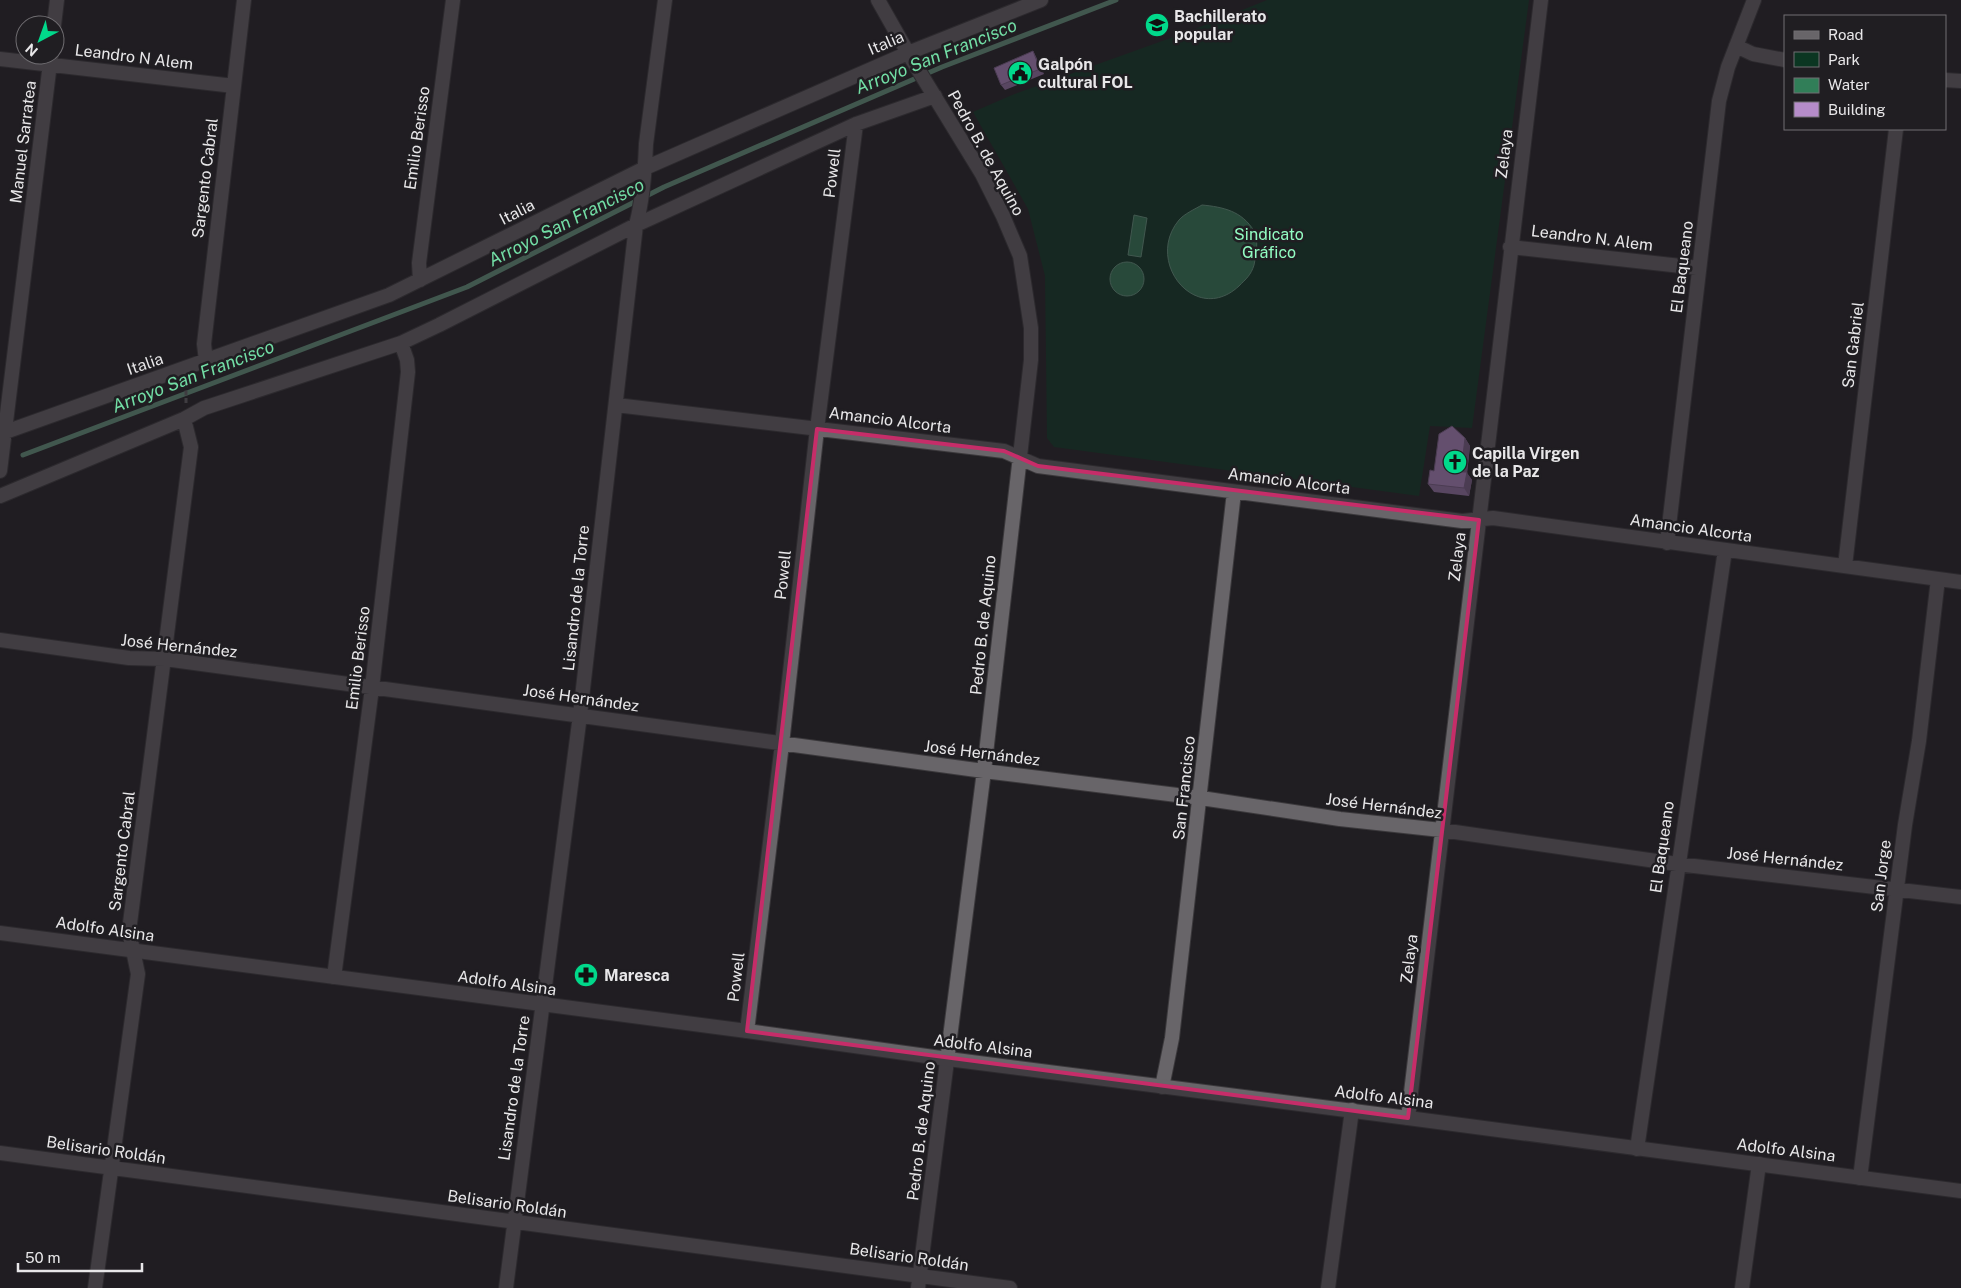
<svg xmlns="http://www.w3.org/2000/svg" width="1961" height="1288" font-family="'Public Sans',sans-serif">
	<style>
		.green { fill: #0b3622 }
		.water { fill: #317e58; stroke: #689e84 }
		.lines { fill: none; stroke-linecap: round; stroke-linejoin: round }
		.stream { stroke: #689e84; stroke-width: 5 }
		.minor-casing { stroke: #3b393c; stroke-width: 16 }
		.tertiary-casing { stroke: #3b393c; stroke-width: 16 }
		.path { stroke: #656366; stroke-width: 3; stroke-dasharray: 5 2.5; stroke-linecap: butt }
		.minor { stroke: #686569; stroke-width: 14 }
		.tertiary { stroke: #686569; stroke-width: 14 }
		.wall { fill: #9c78ad }
		.shaded-wall { fill: #7f628d }
		.building { fill: #b58cc9; stroke: #7f628d }
		.marked { fill: none; stroke: #c62d69; stroke-width: 4; stroke-linejoin: round }
		.labels { text-anchor: middle; dominant-baseline: central; stroke-width: 5; stroke-linejoin: round; paint-order: stroke }
		.poi-label { font-size: 16px; font-weight: bold; fill: #e8e7e9; stroke: #201e22; text-anchor: start }
		.street-label { font-size: 16px; fill: #e8e7e9; stroke: #201e22 }
		.park-label { font-size: 16px; fill: #92fcc2; stroke: #201e22 }
		.water-label { font-size: 18px; font-style: italic; fill: #72dda5; stroke: #201e22 }
	</style>
	<rect width="100%" height="100%" fill="#201e22"/>
	<path class="green" d="M1267 0H1529L1472 428 1430 426 1419 496 1054 447 1047 438 1045 276 1028 209 973 112 1012 95 1190 31Z"/>
	<path class="water" d="M1202 205C1223 207 1242 211 1254 231 1259 240 1256 255 1254 265 1251 275 1246 279 1239 286 1196 326 1144 262 1179 220 1184 214 1195 209 1202 205Z
		M1134 215 1147 218 1141 257 1128 255Z
		M1110 279a17 17 0 1 1 34 0a17 17 0 1 1-34 0Z"/>
	<g class="lines">
		<path class="stream" d="M23 455 467 287 664 187 942 67 1116 0"/>
		<g class="minor-casing">
			<path id="minor" d="M878 0 908 53 982 174 1003 216 1020 256 1031 328V360L984 771 918 1288
				M54 25 57 0
				M1736 46 1753 54 1785 60
				M0 59 234 86
				M1945 80 1961 81
				M1510 247 1699 268
				M420 280 419 263 453 0
				M206 361 204 344 244 0
				M616 405 1004 451 1038 466 1462 521 1493 518 1961 582
				M0 434 389 295 645 168 908 53 1041 0
				M0 471 51 55
				M0 496 184 419 204 408 401 343 439 325 636 225 856 124 935 96
				M1667 543 1719 101 1728 67 1754 0
				M1845 566 1896 129
				M0 640 129 658 165 659 984 771 1201 798 1340 819 1441 830 1677 864 1961 897
				M334 977 372 688 408 372 407 360 401 343
				M747 1031 782 744 817 429 856 124
				M1162 1087 1172 1038 1234 492
				M1408 1118 1541 0
				M1637 1149 1725 550
				M0 1153 1010 1288
				M1860 1178 1905 825 1919 741 1938 579
				M95 1288 138 974 129 931 191 447 184 419
				M506 1288 580 715 636 225C643 199 645 172 646 144L665 0
				M1328 1288 1352 1110
				M1742 1288 1759 1164"/>
		</g>
		<g class="tertiary-casing">
			<path id="tertiary" d="M0 933 747 1031 948 1059 1408 1118 1961 1191"/>
		</g>
		<path class="path" d="M186 403V382"/>
		<use href="#minor" class="minor"/>
		<use href="#tertiary" class="tertiary"/>
	</g>
	<path class="wall" d="M1033 51 1036 57 1044 74 1005 90 1001 85Z
		M1465 438 1470 446 1467 473 1472 480 1469 496 1434 492 1428 484 1434 471Z"/>
	<path class="shaded-wall" d="M1033 51 1036 57 1044 74 1040 69Z
		M1465 438 1470 446 1467 473 1472 480 1469 496 1464 488 1461 472Z"/>
	<path class="building" d="M1033 51 1040 69 1001 85 994 68Z
		M1452 426 1465 438 1461 472H1467L1464 488 1428 484 1430 470 1434 471 1439 434Z"/>
	<path d="M0 0H1961V1288H0ZM817 429 1004 451 1038 466 1479 520 1408 1118 747 1031Z" fill="#201e22" fill-opacity=".55" fill-rule="evenodd"/>
	<path class="marked" d="M817 429 1004 451 1038 466 1479 520 1408 1118 747 1031Z"/>
	<defs>
		<g id="school-disc" transform="scale(1.25)"><circle r="9.5" fill="#01d98b" stroke="#201e22"/><path d="M0-5L7-2L0 1L-7-2ZM-4 1L0 2.5L4 1V4Q0 6-4 4Z" fill="#111"/></g>
		<g id="civic-disc" transform="scale(1.25)"><circle r="9.5" fill="#01d98b" stroke="#201e22"/><path d="M-.6-6.5H3V-4.5H.6V-3L4-1V1h2V6H-6V1h2V-1L-.6-3ZM-1.2 2.5V6h2.4V2.5Z" fill="#111"/></g>
		<g id="church-disc" transform="scale(1.25)"><circle r="9.5" fill="#01d98b" stroke="#201e22"/><path d="M-1.2-6h2.4v3.5h3.3v2.4h-3.3V6h-2.4V-.1h-3.3v-2.4h3.3Z" fill="#111"/></g>
		<g id="pharmacy-disc" transform="scale(1.25)"><circle r="9.5" fill="#01d98b" stroke="#201e22"/><path d="M-2-6h4v4h4v4h-4v4h-4v-4h-4v-4h4Z" fill="#111"/></g>
	</defs>
	<g fill-rule="evenodd">
		<use href="#school-disc" x="1157" y="25"/>
		<use href="#civic-disc" x="1020" y="73"/>
		<use href="#church-disc" x="1455" y="462"/>
		<use href="#pharmacy-disc" x="586" y="975"/>
	</g>
	<g class="labels">
		<g class="poi-label">
			<text x="1174" y="16">Bachillerato<tspan x="1174" dy="18">popular</tspan></text>
			<text x="1038" y="64">Galpón<tspan x="1038" dy="18">cultural FOL</tspan></text>
			<text x="1472" y="453">Capilla Virgen<tspan x="1472" dy="18">de la Paz</tspan></text>
			<text x="604" y="975">Maresca</text>
		</g>
		<g class="street-label">
			<text transform="translate(886 43) rotate(-23)">Italia</text>
			<text transform="translate(134 57) rotate(7)">Leandro N Alem</text>
			<text transform="translate(417 138) rotate(-82)">Emilio Berisso</text>
			<text transform="translate(23 142) rotate(-83)">Manuel Sarratea</text>
			<text transform="translate(986 153) rotate(61)">Pedro B. de Aquino</text>
			<text transform="translate(1504 154) rotate(-83)">Zelaya</text>
			<text transform="translate(832 173) rotate(-83)">Powell</text>
			<text transform="translate(205 178) rotate(-83)">Sargento Cabral</text>
			<text transform="translate(517 212) rotate(-27)">Italia</text>
			<text transform="translate(1592 238) rotate(7)">Leandro N. Alem</text>
			<text transform="translate(1682 267) rotate(-83)">El Baqueano</text>
			<text transform="translate(1853 345) rotate(-83)">San Gabriel</text>
			<text transform="translate(145 364) rotate(-19)">Italia</text>
			<text transform="translate(890 420) rotate(7)">Amancio Alcorta</text>
			<text transform="translate(1289 481) rotate(7)">Amancio Alcorta</text>
			<text transform="translate(1691 528) rotate(8)">Amancio Alcorta</text>
			<text transform="translate(1457 557) rotate(-83)">Zelaya</text>
			<text transform="translate(783 575) rotate(-84)">Powell</text>
			<text transform="translate(576 598) rotate(-84)">Lisandro de la Torre</text>
			<text transform="translate(983 625) rotate(-84)">Pedro B. de Aquino</text>
			<text transform="translate(179 646) rotate(6)">José Hernández</text>
			<text transform="translate(358 658) rotate(-83)">Emilio Berisso</text>
			<text transform="translate(581 698) rotate(8)">José Hernández</text>
			<text transform="translate(982 753) rotate(7)">José Hernández</text>
			<text transform="translate(1184 788) rotate(-84)">San Francisco</text>
			<text transform="translate(1384 806) rotate(7)">José Hernández</text>
			<text transform="translate(1662 847) rotate(-82)">El Baqueano</text>
			<text transform="translate(122 851) rotate(-83)">Sargento Cabral</text>
			<text transform="translate(1785 859) rotate(6)">José Hernández</text>
			<text transform="translate(1881 876) rotate(-83)">San Jorge</text>
			<text transform="translate(105 929) rotate(8)">Adolfo Alsina</text>
			<text transform="translate(1409 959) rotate(-83)">Zelaya</text>
			<text transform="translate(736 977) rotate(-83)">Powell</text>
			<text transform="translate(507 983) rotate(8)">Adolfo Alsina</text>
			<text transform="translate(983 1046) rotate(7)">Adolfo Alsina</text>
			<text transform="translate(514 1088) rotate(-82)">Lisandro de la Torre</text>
			<text transform="translate(1384 1097) rotate(7)">Adolfo Alsina</text>
			<text transform="translate(921 1131) rotate(-83)">Pedro B. de Aquino</text>
			<text transform="translate(106 1150) rotate(8)">Belisario Roldán</text>
			<text transform="translate(1786 1150) rotate(7)">Adolfo Alsina</text>
			<text transform="translate(507 1204) rotate(8)">Belisario Roldán</text>
			<text transform="translate(909 1257) rotate(8)">Belisario Roldán</text>
		</g>
		<g class="park-label">
			<text x="1269" y="234">Sindicato<tspan x="1269" dy="18">Gráfico</tspan></text>
		</g>
		<g class="water-label">
			<text transform="translate(936 56) rotate(-22)">Arroyo San Francisco</text>
			<text transform="translate(566 222) rotate(-27)">Arroyo San Francisco</text>
			<text transform="translate(193 376) rotate(-21)">Arroyo San Francisco</text>
		</g>
	</g>
	<rect x="1784" y="15" width="162" height="115" fill="#201e22" stroke="#706e72"/>
	<rect x="1794" y="31" width="25" height="8" fill="#686569" stroke="#706e72"/>
	<text x="1828" y="40" font-size="15" fill="#e8e7e9">Road</text>
	<rect x="1794" y="52" width="25" height="15" fill="#0b3622" stroke="#706e72"/>
	<text x="1828" y="65" font-size="15" fill="#e8e7e9">Park</text>
	<rect x="1794" y="78" width="25" height="15" fill="#317e58" stroke="#706e72"/>
	<text x="1828" y="90" font-size="15" fill="#e8e7e9">Water</text>
	<rect x="1794" y="102" width="25" height="15" fill="#b58cc9" stroke="#706e72"/>
	<text x="1828" y="115" font-size="15" fill="#e8e7e9">Building</text>
	<g transform="translate(40 40) rotate(221)"><circle r="24" fill="#201e22" stroke="#706e72"/>
	<path d="M0-4L9 19L0 12L-9 19Z" fill="#01d98b"/>
	<text y="-8" font-size="14" font-weight="bold" text-anchor="middle" fill="#e8e7e9">N</text>
	</g>
	<path d="M18 1263v8h124v-8" fill="none" stroke="#e8e7e9" stroke-width="2.5"/>
	<text x="25" y="1263" font-size="15" fill="#e8e7e9" stroke="#201e22" stroke-width="4" paint-order="stroke">50 m</text>
</svg>
